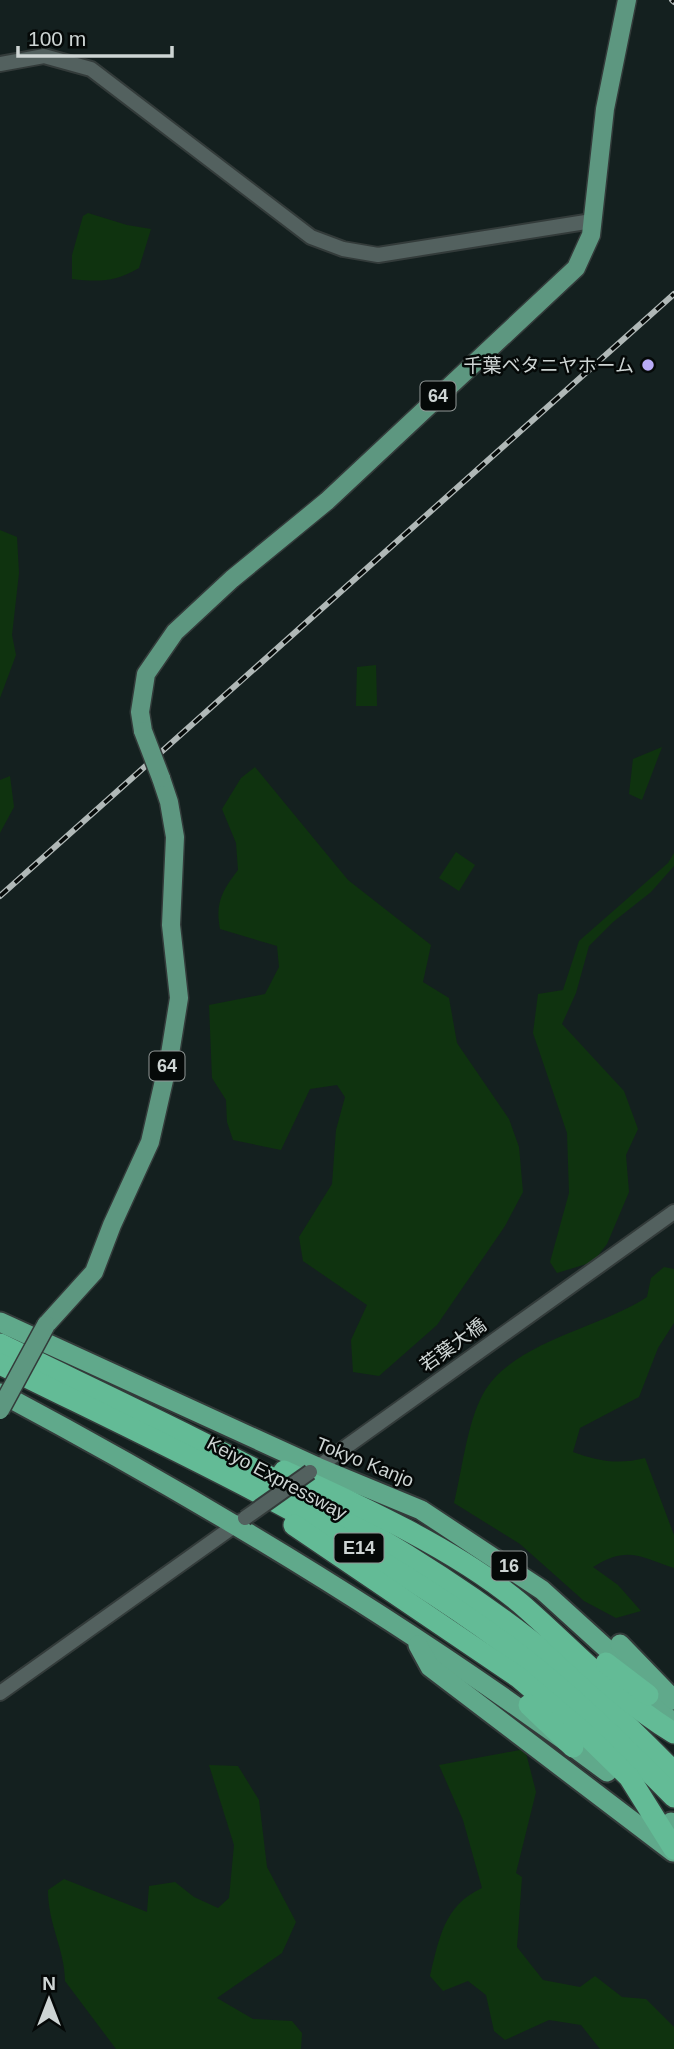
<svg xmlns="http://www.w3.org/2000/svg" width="674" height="2049" viewBox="0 0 674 2049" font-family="Arial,'Noto Sans JP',sans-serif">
<rect width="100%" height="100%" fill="#14201f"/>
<g fill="#0f330f">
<path d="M 88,213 L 127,225 L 151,229 L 139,268 C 115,282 99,282 72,279 L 72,255 L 83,216 Z"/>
<path d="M 0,530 L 17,537 L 19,573 L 12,635 L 16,655 L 0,698 Z"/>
<path d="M 376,665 L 377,706 L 356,706 L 357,667 Z"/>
<path d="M 662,747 L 642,800 L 629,794 L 633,759 Z"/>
<path d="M 255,767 L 348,880 L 431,945 L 423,982 L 449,998 L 457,1043 L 509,1119 L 519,1147 L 523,1192 L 505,1226 L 437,1325 L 379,1376 L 353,1372 L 351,1340 L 367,1305 L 303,1261 L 299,1237 L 332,1184 L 336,1130 L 345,1097 L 337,1085 L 310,1089 L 281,1150 L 233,1140 L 227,1122 L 226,1100 L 212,1078 L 209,1005 L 265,994 L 279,967 L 277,946 L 220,929 C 215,903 222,891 238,870 L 236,843 L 222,809 L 241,778 Z"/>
<path d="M 10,776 L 14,807 L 0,833 L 0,780 Z"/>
<path d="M 456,852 L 475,865 L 459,891 L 439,878 Z"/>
<path d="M 674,853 L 674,866 L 651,892 L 613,922 L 589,946 L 576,993 L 562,1024 L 624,1091 L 638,1129 L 626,1155 L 629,1192 L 607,1244 L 593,1262 L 557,1273 L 550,1262 L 569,1193 L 567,1133 L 533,1033 L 538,994 L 563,990 L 579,941 L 668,863 Z"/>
<path d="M 664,1267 L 674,1269 L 674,1323 L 658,1348 L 639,1397 L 580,1428 L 573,1452 C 597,1461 619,1465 645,1458 L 674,1535 L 674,1568 C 638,1556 627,1546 593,1567 L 618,1585 L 641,1611 L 616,1618 L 584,1601 L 520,1544 L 454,1503 C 462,1471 467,1423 483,1394 C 511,1342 601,1328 647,1297 L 651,1278 Z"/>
<path d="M 525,1749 L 536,1792 L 516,1873 L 522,1877 L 517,1947 L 543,1980 L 580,1987 L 595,1976 L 622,1997 L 646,1999 L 674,2027 L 674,2049 L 600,2049 L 581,2025 L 549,2020 L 505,2040 L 494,2031 L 486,1995 L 468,1981 L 443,1991 L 430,1976 C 439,1939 444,1905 482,1888 L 463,1820 L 439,1765 Z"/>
<path d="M 209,1765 L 238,1766 L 259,1800 L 267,1867 L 296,1922 L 282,1953 L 217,1998 L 253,2019 L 292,2021 L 302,2033 L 301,2049 L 116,2049 L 65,1981 C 65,1950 48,1925 48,1890 L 64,1879 L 147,1912 L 149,1886 L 175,1882 L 194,1897 L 218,1908 L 229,1898 L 234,1845 Z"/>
</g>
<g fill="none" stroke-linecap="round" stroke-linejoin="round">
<defs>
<g id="tertiary">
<path d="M 0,64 L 44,56 L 91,69 L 311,237 L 343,249 L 378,255 L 592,221"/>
<path d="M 311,1472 L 674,1212"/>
<path d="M 0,1693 L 241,1521"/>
</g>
<g id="primary">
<path d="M 143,731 L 140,712 L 146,674 L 175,632 L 232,579 L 327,501 L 576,268 L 591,235 L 605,109 L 627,0"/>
<path d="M 46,1325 L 94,1272 L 112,1225 L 150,1142 L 170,1054 L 179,998 L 171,925 L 175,837 L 169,802 L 161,778"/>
</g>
<g id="trunk">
<path d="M 0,1322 L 317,1467 L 421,1510 L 542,1590 L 619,1660 L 666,1716"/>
<path d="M 0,1393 C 210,1505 416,1629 607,1772"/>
<path d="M 620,1644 L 674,1700"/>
<path d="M 418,1645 L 430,1667 L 673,1852"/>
<path d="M 671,1822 L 674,1825"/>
</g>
<g id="motorway">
<path d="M 0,1344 C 180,1432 370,1516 530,1640 C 581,1680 628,1725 674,1772"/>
<path d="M 0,1364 C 172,1449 350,1529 505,1644 C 566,1689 621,1743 674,1797"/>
<path d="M 284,1471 C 359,1505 457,1550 520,1603 C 571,1647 616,1698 674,1733"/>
<path d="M 294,1525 L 518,1677 L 582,1731 L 629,1777 L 674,1849"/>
<path d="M 606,1663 L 648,1695"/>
<path d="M 529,1705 L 573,1747"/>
</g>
</defs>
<use href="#tertiary" stroke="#333b3a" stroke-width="18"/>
<use href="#primary" stroke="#333b3a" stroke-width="21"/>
<use href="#trunk" stroke="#333b3a" stroke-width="23"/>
<use href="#motorway" stroke="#333b3a" stroke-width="24"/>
<use href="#tertiary" stroke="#53615f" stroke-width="14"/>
<use href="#primary" stroke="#5d9780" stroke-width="18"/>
<use href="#trunk" stroke="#60a98b" stroke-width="19"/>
<use href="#motorway" stroke="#63bb96" stroke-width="21"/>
<defs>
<g id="rail">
<path d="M 672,0 L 674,2"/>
<path d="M 0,896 L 674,294"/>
</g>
</defs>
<use href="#rail" stroke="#b0b8b7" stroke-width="6"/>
<use href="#rail" stroke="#050908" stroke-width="3.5" stroke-dasharray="10" stroke-linecap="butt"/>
<defs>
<path id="tertiary-bridge" d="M 245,1518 L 310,1472"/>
<g id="primary-bridge">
<path d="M 143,731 L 161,778"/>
<path d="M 0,1410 L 46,1325"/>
</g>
</defs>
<use href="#tertiary-bridge" stroke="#333b3a" stroke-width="18" stroke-linecap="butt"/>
<use href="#primary-bridge" stroke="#333b3a" stroke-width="21" stroke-linecap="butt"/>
<use href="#tertiary-bridge" stroke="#53615f" stroke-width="14"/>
<use href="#primary-bridge" stroke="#5d9780" stroke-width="18"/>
</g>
<circle fill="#b9abf7" stroke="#050908" stroke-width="2.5" cx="648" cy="365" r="7"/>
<g text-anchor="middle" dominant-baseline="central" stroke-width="5" stroke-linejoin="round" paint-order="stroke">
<g fill="#050908" stroke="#929897" stroke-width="2">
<rect x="420.5" y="381.5" width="35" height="29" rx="5"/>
<rect x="149.5" y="1051.5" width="35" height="29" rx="5"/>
<rect x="334.5" y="1533.5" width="49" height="29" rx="5"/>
<rect x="491.5" y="1551.5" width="35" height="29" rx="5"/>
</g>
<g font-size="18" font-weight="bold" fill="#ced5d4">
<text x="438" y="396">64</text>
<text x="167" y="1066">64</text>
<text x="359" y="1548">E14</text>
<text x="509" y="1566">16</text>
</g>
<g font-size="19" fill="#ced5d4" stroke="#050908" text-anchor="end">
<text x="634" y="365">千葉ベタニヤホーム</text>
</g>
<g font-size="19" fill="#ced5d4" stroke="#050908">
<text transform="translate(453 1345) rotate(-36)">若葉大橋</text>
<text transform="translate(365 1462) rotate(22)">Tokyo Kanjo</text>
<text transform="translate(277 1478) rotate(28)">Keiyo Expressway</text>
</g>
</g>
<g transform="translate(49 2000)" stroke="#050908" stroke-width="5" paint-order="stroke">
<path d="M0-5L12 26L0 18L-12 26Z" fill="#ced5d4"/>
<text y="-10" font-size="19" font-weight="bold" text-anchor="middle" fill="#ced5d4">N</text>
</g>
<path d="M18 46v10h154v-10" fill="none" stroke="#ced5d4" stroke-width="3.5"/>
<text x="28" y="46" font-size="21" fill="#ced5d4" stroke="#050908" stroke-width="5" paint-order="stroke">100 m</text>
</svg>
